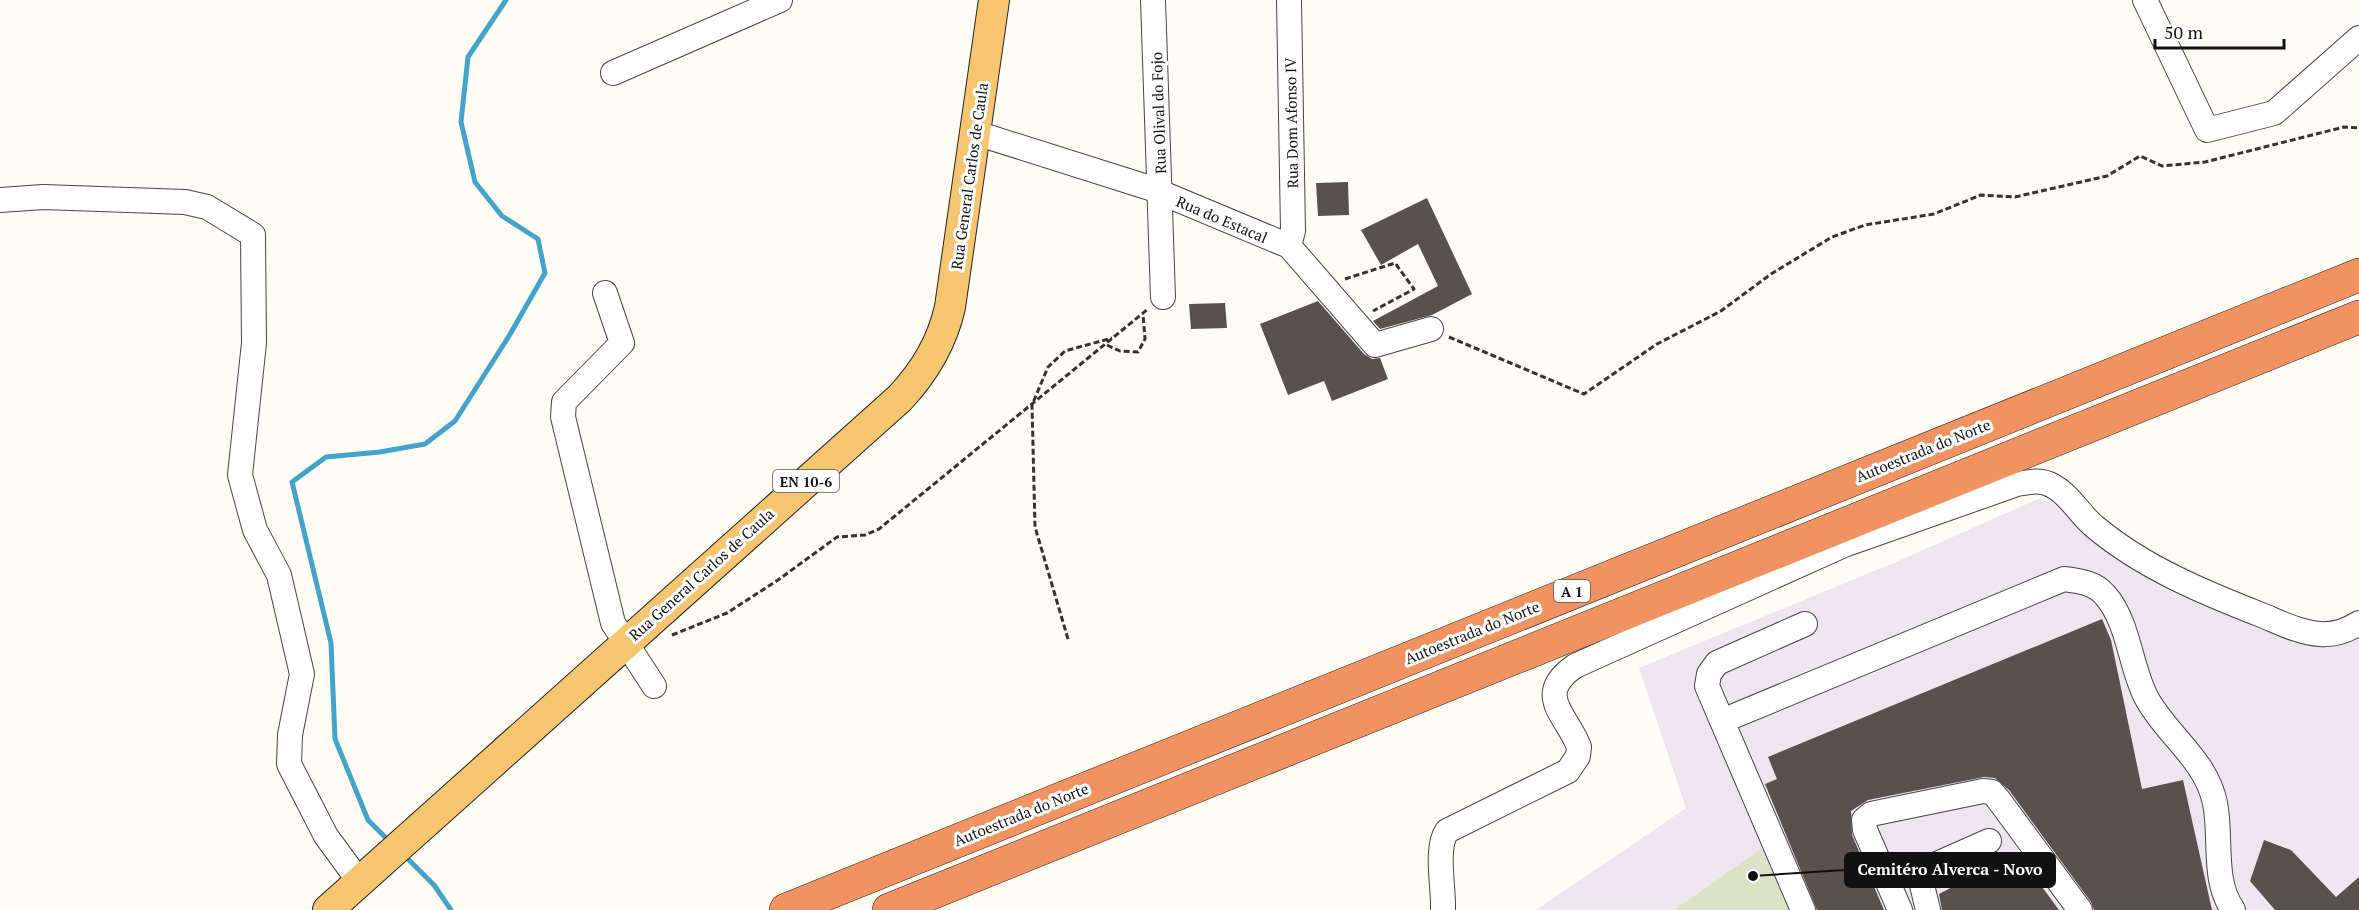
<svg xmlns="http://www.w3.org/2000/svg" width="2359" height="910" viewBox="0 0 2359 910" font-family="'PT Serif',serif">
<rect width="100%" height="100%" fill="#fffcf5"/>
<path fill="#ede6ef" d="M 2040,498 L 2311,627 L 2359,627 L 2359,910 L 1536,910 L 1686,808 L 1639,668 L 1896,562 Z"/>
<path fill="#dce2c5" d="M 1770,843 L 1797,910 L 1674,910 Z"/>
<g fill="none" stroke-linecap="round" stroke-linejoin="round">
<g stroke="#43a3cb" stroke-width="5">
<path d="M 390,842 L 368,820 L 335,739 L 331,643 L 292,482 L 326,457 L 380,452 L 425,444 L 455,421 L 509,336 L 545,273 L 538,239 L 502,216 L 475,182 L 461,122 L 468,57 L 506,0"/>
<path d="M 403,854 L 434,885 L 451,910"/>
</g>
</g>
<g fill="#59514d">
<path d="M 1348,182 L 1349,215 L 1318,216 L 1316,183 Z"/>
<path d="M 1427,198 L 1472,294 L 1432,315 L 1380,329 L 1373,321 L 1438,286 L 1418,244 L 1381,265 L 1361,230 Z"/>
<path d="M 1318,301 L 1364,354 L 1372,359 L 1380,358 L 1388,379 L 1332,401 L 1324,381 L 1288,395 L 1260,324 Z"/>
<path d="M 1225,303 L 1227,328 L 1191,329 L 1189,304 Z"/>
<path d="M 2102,619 L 2111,640 L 2142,789 L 2183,780 L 2212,910 L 2094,910 L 2091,902 L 2009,790 L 1995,778 L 1984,777 L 1868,800 L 1851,811 L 1852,835 L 1884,910 L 1817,910 L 1765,784 L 1777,779 L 1768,757 Z"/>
<path d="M 2264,840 L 2291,850 L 2336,897 L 2359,877 L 2359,910 L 2275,910 L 2250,881 Z"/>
<path d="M 2017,853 L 2059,910 L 1942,910 L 1939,894 Z"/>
</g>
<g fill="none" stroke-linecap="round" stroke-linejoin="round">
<defs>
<g id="minor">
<path d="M 1153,0 L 1163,297"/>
<path d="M 1289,0 L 1293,231 L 1289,246"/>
<path d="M 2145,0 L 2207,130 L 2274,113 L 2359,38"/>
<path d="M 613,73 L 780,0"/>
<path d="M 976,133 L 1150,188 L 1289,246 L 1375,345 L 1431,329"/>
<path d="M 0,200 L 43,197 L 185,202 L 207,207 L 253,235 L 254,343 L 240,475 L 255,530 L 279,575 L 302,674 L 290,735 L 289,764 L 326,836 L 359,881"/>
<path d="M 605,293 L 622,343 L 564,402 L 563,417 L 613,623 L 654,686"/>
<path d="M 1722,721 L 2064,579 C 2080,581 2095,583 2105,595 C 2129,622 2130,666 2146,697 C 2166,735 2206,759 2215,803 C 2222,838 2212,880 2233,910"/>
<path d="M 1443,910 C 1444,888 1435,848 1447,831 L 1568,771 L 1578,756 L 1579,747 C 1567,715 1533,695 1575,666 L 1844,545 L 2017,484 C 2029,482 2041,479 2053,486 C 2070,495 2080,515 2095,527 C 2144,568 2205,593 2264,616 C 2281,623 2301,633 2320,634 C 2334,635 2348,630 2359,623"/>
<path d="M 1803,910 L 1707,686 L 1709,674 L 1717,663 L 1805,624"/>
<path d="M 1900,910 L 1865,830 L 1864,820 L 1871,814 L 1983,791 L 1992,792 L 1998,799 L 2080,910"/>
<path d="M 1928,910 L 1922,885 L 1928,868 L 1989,841"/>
</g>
<path id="major" d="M 328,910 L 900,398 C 925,371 942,343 950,307 L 994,0"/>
<g id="highway">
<path d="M 786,910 L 2359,275"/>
<path d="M 889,910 L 2359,317"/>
</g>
</defs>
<use href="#minor" stroke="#444" stroke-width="26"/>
<use href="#major" stroke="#222" stroke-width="32"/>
<use href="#highway" stroke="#222" stroke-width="34"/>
<g stroke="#333" stroke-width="3" stroke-dasharray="6 3" stroke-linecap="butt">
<path d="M 1345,279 L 1395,263 L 1414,289 L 1373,311"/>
<path d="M 1449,337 L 1584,394 L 1657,344 L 1721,311 L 1771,274 L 1832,237 L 1865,225 L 1934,214 L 1981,195 L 2015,197 L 2107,176 L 2140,156 L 2162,166 L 2205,162 L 2344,127 L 2359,128"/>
<path d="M 1107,345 L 1120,351 L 1138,352 L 1145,339 L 1143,314"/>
<path d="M 672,635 L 727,613 L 778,580 L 837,537 L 865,535 L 879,529 L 1148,309"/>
<path d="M 1068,639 L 1035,527 L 1032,405 L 1048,367 L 1065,351 L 1112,338"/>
</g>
<use href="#minor" stroke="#fff" stroke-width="24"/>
<use href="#major" stroke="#f5c66f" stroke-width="30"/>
<use href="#highway" stroke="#f09361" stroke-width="33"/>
</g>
<g text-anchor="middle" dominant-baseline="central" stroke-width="6" stroke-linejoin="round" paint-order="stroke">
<g fill="#fff" stroke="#585858" stroke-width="1.5">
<rect x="773" y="470" width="66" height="22" rx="4.5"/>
<rect x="1554" y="580" width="36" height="22" rx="4.5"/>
</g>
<g font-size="14" font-weight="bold" fill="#111">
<text x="806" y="481">EN 10-6</text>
<text x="1572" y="591">A 1</text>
</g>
<g font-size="15" fill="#111" stroke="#fff">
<text transform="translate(1158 113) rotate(-92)">Rua Olival do Fojo</text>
<text transform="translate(1291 123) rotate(-91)">Rua Dom Afonso IV</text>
<text transform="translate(969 176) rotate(-82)">Rua General Carlos de Caula</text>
<text transform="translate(1222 219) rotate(23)">Rua do Estacal</text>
<text transform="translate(1923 450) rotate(-22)">Autoestrada do Norte</text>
<text transform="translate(701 574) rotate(-42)">Rua General Carlos de Caula</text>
<text transform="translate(1472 632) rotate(-22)">Autoestrada do Norte</text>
<text transform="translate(1021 814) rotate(-22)">Autoestrada do Norte</text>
</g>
</g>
<path fill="none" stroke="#111" stroke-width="2" d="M1753 876L1845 870"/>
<circle fill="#111" stroke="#fff" stroke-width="2" cx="1753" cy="876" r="6"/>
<rect fill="#111" stroke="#111" stroke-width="2" x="1845" y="853" width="210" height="34" rx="6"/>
<g font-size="16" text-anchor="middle" font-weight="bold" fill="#fff">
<text x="1950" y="875">Cemitéro Alverca - Novo</text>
</g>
<path d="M2155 39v9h129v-9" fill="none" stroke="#111111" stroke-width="3"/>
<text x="2164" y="39" font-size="18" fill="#111111" stroke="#ffffff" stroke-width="4.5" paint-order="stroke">50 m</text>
</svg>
